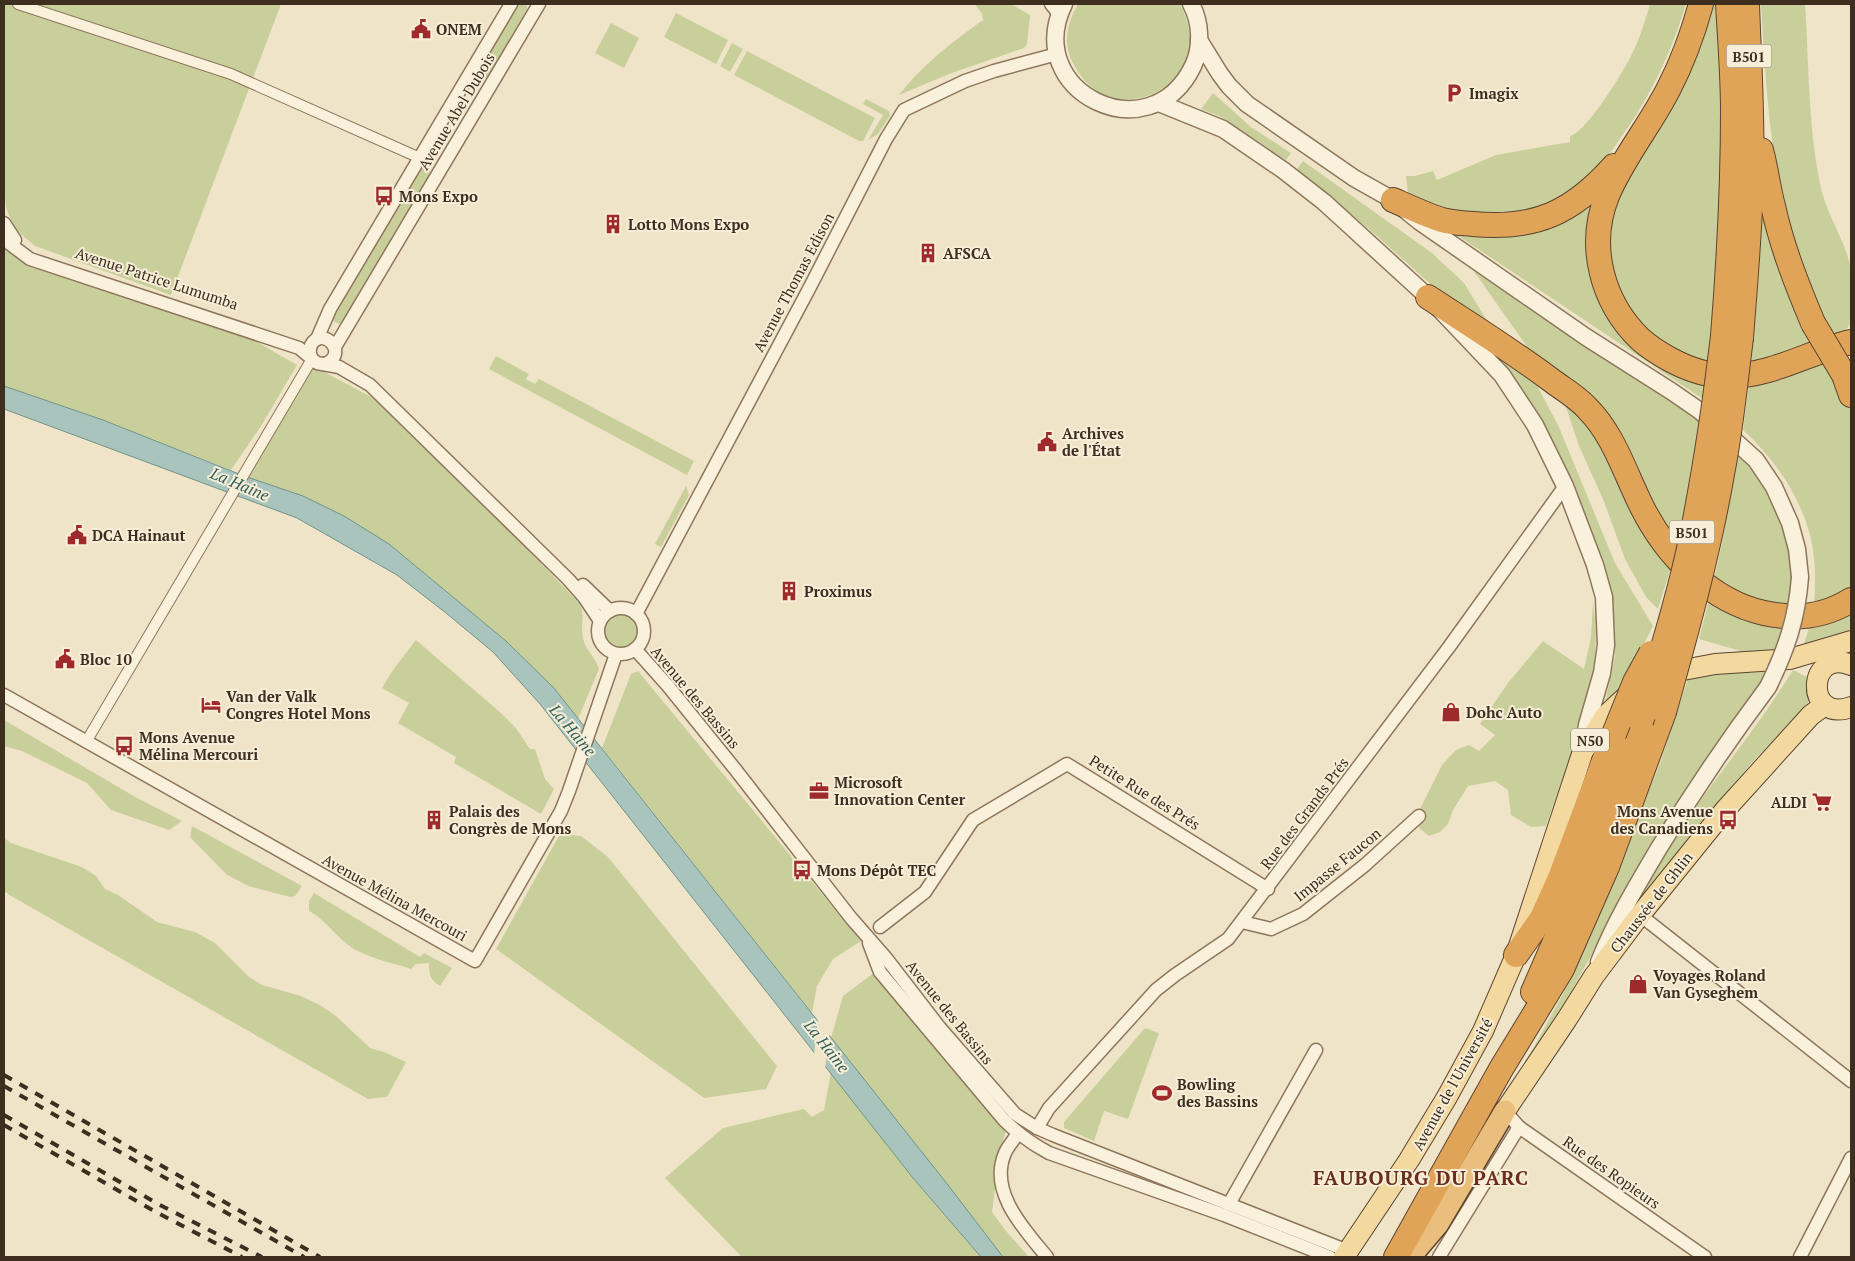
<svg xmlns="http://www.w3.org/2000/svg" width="1855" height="1261" viewBox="0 0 1855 1261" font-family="'PT Serif',serif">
<rect width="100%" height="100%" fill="#f0e4c8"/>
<g fill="#c9cf9b">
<path d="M 4,4 L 281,4 L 171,295 L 35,246 L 15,229 L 6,208 L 4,185 Z"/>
<path d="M 516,4 L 523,4 L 527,6 L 527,9 L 488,77 L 484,78 L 476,74 Z"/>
<path d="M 975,4 L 1011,4 L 1030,15 L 1027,44 L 1024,48 L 949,74 L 899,95 C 923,64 952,42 983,20 L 982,14 Z"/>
<path d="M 1078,4 L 1180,4 C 1186,16 1191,29 1190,44 C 1187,88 1132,114 1096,91 C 1086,84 1079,74 1074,65 C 1062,44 1067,23 1078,4 Z"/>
<path d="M 1650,4 L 1686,4 C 1672,50 1652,94 1624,133 C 1610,153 1596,177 1575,190 C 1521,225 1463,219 1408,193 L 1406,176 L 1415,176 L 1433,171 L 1437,180 L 1496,155 L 1570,142 L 1570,136 C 1586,133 1624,71 1632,54 C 1640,38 1645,21 1650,4 Z"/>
<path d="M 1711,4 L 1719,4 L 1724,84 L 1715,302 L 1707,366 L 1643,331 L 1617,288 L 1608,254 L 1609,227 L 1619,195 Z"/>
<path d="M 1761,4 L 1805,4 C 1809,63 1808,125 1820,183 C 1825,213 1846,240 1851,270 C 1854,285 1851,307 1851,323 L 1845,331 L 1834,335 C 1773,229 1768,122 1761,4 Z"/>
<path d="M 676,13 L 728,40 L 716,64 L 664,37 Z"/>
<path d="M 611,23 L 639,38 L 624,68 L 595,53 Z"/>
<path d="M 732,43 L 743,49 L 730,72 L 720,66 Z"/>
<path d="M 747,51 L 875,118 L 863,141 L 859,141 L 734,75 Z"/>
<path d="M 1213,93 L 1251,127 L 1291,153 L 1286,160 L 1219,116 L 1201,109 Z"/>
<path d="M 866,99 L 889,111 L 890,116 L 878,134 L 868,140 L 883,115 L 863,104 Z"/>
<path d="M 1303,161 L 1432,253 L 1464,283 L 1494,332 L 1459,310 L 1376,235 L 1297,169 Z"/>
<path d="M 420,166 L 429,170 L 430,175 L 342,323 L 339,324 L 330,319 Z"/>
<path d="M 1590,198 L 1597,202 L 1608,310 L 1705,379 L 1703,399 L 1454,233 Z"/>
<path d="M 1763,200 L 1814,345 L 1751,365 L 1759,275 Z"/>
<path d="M 4,244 L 176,313 L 252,339 L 297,365 L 261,426 L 231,470 L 103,420 L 4,386 Z"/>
<path d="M 1468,263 L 1701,420 L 1693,466 L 1676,550 L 1642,493 L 1535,358 Z"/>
<path d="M 496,356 L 529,374 L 526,379 L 535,384 L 539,379 L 694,461 L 687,475 L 489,369 Z"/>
<path d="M 1822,359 L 1851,403 L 1851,593 L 1814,608 C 1815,589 1816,569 1813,550 C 1806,504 1777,461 1743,430 L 1749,383 Z"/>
<path d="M 1504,360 L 1533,378 L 1558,425 L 1615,563 L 1653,626 L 1621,690 L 1605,703 L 1615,656 L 1615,631 L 1610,593 L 1501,364 Z"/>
<path d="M 309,364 L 379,401 L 472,492 L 579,603 C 586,614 580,625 583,638 C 585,650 596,657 599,669 L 578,719 L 553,687 L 506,641 L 389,544 L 344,516 L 303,496 L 244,476 Z"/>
<path d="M 1565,404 L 1586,424 L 1607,457 L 1637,523 L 1652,547 L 1670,570 L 1658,609 L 1646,597 L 1625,559 L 1603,499 L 1579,446 Z"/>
<path d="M 1738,456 L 1759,474 L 1774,500 L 1793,555 L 1790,611 L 1713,583 L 1721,548 Z"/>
<path d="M 686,486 L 689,495 L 661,547 L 655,544 Z"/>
<path d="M 1709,600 L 1786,628 L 1777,652 L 1751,654 L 1699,639 Z"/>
<path d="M 1593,602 C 1606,679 1570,754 1546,826 L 1531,827 L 1511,815 L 1508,790 L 1495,781 L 1468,786 L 1453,810 L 1448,824 L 1440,832 L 1429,836 L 1419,828 L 1417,815 L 1442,765 L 1456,750 L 1469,745 L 1479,751 L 1495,735 L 1480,724 L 1508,683 L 1543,641 L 1584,669 L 1591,637 Z"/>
<circle cx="622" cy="630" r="19"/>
<path d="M 1851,612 L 1851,636 L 1802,650 L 1809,628 Z"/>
<path d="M 416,640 L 501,713 L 515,727 L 530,749 L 535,749 L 545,779 L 554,789 L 541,814 L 454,763 L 456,757 L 398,723 L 409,703 L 382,688 L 393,670 Z"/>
<path d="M 1793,670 L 1809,678 L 1808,707 L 1756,758 L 1695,829 L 1635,909 L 1631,907 C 1653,871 1675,835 1700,801 C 1732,757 1765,716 1793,670 Z"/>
<path d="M 638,671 L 861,941 L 833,959 L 817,986 L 812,1013 L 602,748 L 631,674 Z"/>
<path d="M 1768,671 L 1643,860 L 1545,1040 L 1511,1089 L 1564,992 L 1609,890 L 1660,763 L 1688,679 L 1731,673 Z"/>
<path d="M 4,720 L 137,798 L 182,821 L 169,830 L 111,810 L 87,783 L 22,751 L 4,746 Z"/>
<path d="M 192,826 L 302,886 L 295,896 L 290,897 L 248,886 L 226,874 L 190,837 Z"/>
<path d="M 560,834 L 581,836 L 608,857 L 777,1066 L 766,1089 L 704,1098 L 496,949 Z"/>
<path d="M 4,838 L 11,843 L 82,867 L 96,876 L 105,889 L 118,895 L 157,922 L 195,932 L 215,943 L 249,977 L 262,985 L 301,996 L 320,1005 L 336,1016 L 370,1048 L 384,1052 L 406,1062 L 387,1097 L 368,1099 L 11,896 L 4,891 Z"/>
<path d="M 314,893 L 420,957 L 424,953 L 452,968 L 440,986 C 430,979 429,976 429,963 L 416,964 L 411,969 C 394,963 375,960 358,951 C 339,942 328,921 309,911 L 309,901 Z"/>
<path d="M 875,972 L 963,1082 L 1006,1131 L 1001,1146 L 992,1212 L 1006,1231 L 1029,1257 L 1002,1257 L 831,1038 L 843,996 Z"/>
<path d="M 1145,1028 L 1159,1033 L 1128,1119 L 1104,1111 L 1094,1141 L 1064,1128 L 1064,1122 Z"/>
<path d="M 831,1072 L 913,1178 L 981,1257 L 742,1257 L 665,1178 L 723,1128 L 804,1109 L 812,1117 L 824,1110 Z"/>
</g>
<path fill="#a9c4bc" stroke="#6f938a" d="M 4,386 L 103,420 L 244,476 L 303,496 L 344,516 L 389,544 L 506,641 L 553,687 L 948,1185 L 1003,1257 L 981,1257 L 913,1178 L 540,704 L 493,652 L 446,613 L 397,575 L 297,518 L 4,409 Z"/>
<path fill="#f0e4c8" d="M 818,1017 L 830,1032 L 825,1069 L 814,1055 Z"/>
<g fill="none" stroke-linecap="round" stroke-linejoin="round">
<defs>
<g id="pedestrian">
<path d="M 18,4 L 231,74 L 420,158"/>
<path d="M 86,742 L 309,364"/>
</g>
<g id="minor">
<path d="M 1051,4 L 1059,14"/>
<path d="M 4,223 L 15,240"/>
<path d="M 4,236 L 10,244 L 30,259 L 299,348 L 317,363 L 339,367 L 370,385 L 568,579 L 584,597 L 600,621"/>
<path d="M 317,339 L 330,309 L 511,4"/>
<path d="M 335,347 L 539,4"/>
<path d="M 311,357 C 309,352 309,347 313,342 C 327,328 348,355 325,364"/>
<path d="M 583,585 L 610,611"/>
<circle cx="621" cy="631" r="23"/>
<path d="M 636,614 L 810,287 L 886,139 L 904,110 L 965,81 L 994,71 L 1057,54"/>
<path d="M 635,649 L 668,686 L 735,769 L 851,918 L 886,958 L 940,1028 L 1015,1114 L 1037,1128 L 1053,1135 L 1348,1251"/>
<path d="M 4,695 L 475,961 L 561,811 L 569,791 L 616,654"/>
<path d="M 1640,915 L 1851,1081"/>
<path d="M 1242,922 L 1271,929 L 1303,914 L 1365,865 L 1419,816"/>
<path d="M 880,927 L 925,892 L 973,820 L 1067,764 L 1268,889"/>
<path d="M 869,943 L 880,972 L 1004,1120 C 1018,1134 1032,1144 1049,1153 L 1224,1215 L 1330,1257"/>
<path d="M 1505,1111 L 1519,1127 L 1705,1257"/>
<path d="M 1037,1128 L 1049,1108 L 1156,990 L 1175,975 L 1228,939 L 1449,647 L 1565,486"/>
<path d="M 1018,1133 C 1014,1140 1008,1146 1005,1153 C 988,1192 1025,1230 1047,1257"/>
<path d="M 1229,1204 L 1316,1050"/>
<path d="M 1439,1257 L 1519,1127"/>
<path d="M 1800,1257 L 1851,1158"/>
</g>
<g id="tertiary">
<path d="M 1064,4 C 1021,92 1150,155 1193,66 C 1202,47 1201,22 1191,4"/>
<path d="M 1199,40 L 1220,74 L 1229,86 L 1247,104 L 1354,178 L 1393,200 L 1420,222 L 1586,337 L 1671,391 L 1700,411 L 1735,441 L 1756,460 L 1774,487 L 1790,523 L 1797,549 L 1800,577"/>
<path d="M 1159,103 L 1223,129 L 1283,170 L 1324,202 L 1428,297 L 1502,375 L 1535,425 L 1565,486 L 1595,565 L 1604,597 L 1606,645 L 1602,673 L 1587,725 L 1583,749"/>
<path d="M 1599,962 C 1615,922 1637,885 1659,848 C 1693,792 1729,739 1768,687"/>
</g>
<g id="primary">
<path d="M 1851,665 C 1807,647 1804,724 1851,707"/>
<path d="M 1662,674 L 1715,664 L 1790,659 L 1851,641"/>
<path d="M 1505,1111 L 1567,1019 L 1594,976 L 1640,915 L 1725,810 L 1811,715 L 1825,705"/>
<path d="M 1344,1257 L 1409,1160 L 1447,1097 L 1483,1031 L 1516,955 L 1583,751 L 1606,715 L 1631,692"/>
</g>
<path id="trunk" d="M 1410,1257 L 1438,1224 L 1505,1111"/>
<g id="motorway">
<path d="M 1701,4 C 1693,33 1683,61 1669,88 C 1651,124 1622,159 1607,196 C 1587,246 1602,302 1640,339 C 1649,347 1660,354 1671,360 C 1688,369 1709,376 1728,376 C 1772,376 1809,352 1851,342"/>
<path d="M 1761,150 C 1766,168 1768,188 1773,206 C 1782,247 1797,285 1813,323"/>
<path d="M 1393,200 C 1409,207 1426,215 1442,220 C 1452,223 1463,223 1473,224 C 1536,230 1573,212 1614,166"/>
<path d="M 1428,297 C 1469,324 1511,350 1551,380 C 1563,389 1577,397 1587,408 C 1614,435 1625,473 1642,507 C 1666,555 1710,601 1764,613 C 1795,620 1824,617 1851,600"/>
<path d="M 1723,336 C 1729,261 1733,186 1733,111 C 1733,75 1730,39 1728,4"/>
<path d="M 1741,338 C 1745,285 1750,232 1751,179 C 1753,120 1749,62 1747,4"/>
<path d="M 1844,375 L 1851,395"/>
<path d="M 1516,955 L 1542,918 L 1560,878 L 1614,734"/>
<path d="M 1533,992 L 1590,861 L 1641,722"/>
<path d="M 1396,1257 L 1501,1069 L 1562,969 L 1607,867 L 1664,712"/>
</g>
</defs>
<use href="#pedestrian" stroke="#8d765c" stroke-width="12"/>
<use href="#minor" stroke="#8d765c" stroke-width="15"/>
<use href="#tertiary" stroke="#8d765c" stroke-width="19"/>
<use href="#primary" stroke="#5b4430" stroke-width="22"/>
<use href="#trunk" stroke="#5b4430" stroke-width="24"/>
<use href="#motorway" stroke="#5b4430" stroke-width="26"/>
<use href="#pedestrian" stroke="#faf1dc" stroke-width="10"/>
<use href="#minor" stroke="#faf1dc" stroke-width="12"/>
<use href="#tertiary" stroke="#faf1dc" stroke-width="16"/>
<use href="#primary" stroke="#f3d9a0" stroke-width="20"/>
<use href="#trunk" stroke="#eabe7c" stroke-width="21"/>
<use href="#motorway" stroke="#e0a458" stroke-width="24"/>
<g stroke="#3d2e20" stroke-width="4" stroke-dasharray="9 9" stroke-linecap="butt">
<path d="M 4,1075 L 320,1257"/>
<path d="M 4,1086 L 304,1257"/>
<path d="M 4,1115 L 158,1204 L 262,1257"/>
<path d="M 4,1125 L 154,1211 L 242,1257"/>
</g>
<defs>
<path id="tertiary-bridge" d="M 1768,687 C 1786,650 1797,619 1800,577"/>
<g id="motorway-bridge">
<path d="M 1813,323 L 1844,375"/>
<path d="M 1664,712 C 1686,633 1708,555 1722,474 C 1731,429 1735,384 1741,338"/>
<path d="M 1641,722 C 1659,660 1679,598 1692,535 C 1705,470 1715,403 1723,336"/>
<path d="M 1614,734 L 1635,682 L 1651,653"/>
</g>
</defs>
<use href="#tertiary-bridge" stroke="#8d765c" stroke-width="19" stroke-linecap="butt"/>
<use href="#motorway-bridge" stroke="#5b4430" stroke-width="26" stroke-linecap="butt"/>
<use href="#tertiary-bridge" stroke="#faf1dc" stroke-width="16"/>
<use href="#motorway-bridge" stroke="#e0a458" stroke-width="24"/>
</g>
<defs>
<symbol id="civic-bare" viewBox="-9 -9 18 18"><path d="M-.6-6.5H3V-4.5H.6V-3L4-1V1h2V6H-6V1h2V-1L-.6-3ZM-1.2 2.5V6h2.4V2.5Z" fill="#9e2a2b" stroke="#f7eed8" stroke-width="2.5" paint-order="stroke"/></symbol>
<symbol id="parking-bare" viewBox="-9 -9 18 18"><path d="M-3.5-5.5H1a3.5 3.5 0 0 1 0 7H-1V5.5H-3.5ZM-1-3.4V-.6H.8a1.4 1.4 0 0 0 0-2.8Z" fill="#9e2a2b" stroke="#f7eed8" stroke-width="2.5" paint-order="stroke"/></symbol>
<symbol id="bus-bare" viewBox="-9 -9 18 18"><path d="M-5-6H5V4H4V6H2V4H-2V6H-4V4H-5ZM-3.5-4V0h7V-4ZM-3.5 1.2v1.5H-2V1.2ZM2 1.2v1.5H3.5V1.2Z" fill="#9e2a2b" stroke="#f7eed8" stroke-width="2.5" paint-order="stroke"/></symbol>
<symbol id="building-bare" viewBox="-9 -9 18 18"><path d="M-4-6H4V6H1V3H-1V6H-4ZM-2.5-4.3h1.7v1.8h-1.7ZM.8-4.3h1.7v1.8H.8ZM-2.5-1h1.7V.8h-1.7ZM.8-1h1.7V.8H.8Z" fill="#9e2a2b" stroke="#f7eed8" stroke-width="2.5" paint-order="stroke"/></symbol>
<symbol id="hotel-bare" viewBox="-9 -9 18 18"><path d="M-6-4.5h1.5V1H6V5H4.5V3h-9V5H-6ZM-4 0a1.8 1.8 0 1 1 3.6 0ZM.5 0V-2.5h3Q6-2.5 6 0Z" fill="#9e2a2b" stroke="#f7eed8" stroke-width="2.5" paint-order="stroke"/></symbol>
<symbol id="shop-bare" viewBox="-9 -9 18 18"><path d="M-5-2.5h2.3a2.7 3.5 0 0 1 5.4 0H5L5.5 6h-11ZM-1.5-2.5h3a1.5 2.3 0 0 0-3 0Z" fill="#9e2a2b" stroke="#f7eed8" stroke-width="2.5" paint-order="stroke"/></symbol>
<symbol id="office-bare" viewBox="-9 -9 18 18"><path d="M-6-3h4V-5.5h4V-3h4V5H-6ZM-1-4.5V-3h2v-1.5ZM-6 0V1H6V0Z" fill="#9e2a2b" stroke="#f7eed8" stroke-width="2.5" paint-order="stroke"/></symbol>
<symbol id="supermarket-bare" viewBox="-9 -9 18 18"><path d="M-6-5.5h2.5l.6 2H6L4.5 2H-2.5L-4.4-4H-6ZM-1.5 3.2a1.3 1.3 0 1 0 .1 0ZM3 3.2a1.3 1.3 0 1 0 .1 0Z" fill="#9e2a2b" stroke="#f7eed8" stroke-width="2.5" paint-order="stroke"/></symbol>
<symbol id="stadium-bare" viewBox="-9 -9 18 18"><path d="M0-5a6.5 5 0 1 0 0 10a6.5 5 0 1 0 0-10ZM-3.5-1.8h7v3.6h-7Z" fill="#9e2a2b" stroke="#f7eed8" stroke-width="2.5" paint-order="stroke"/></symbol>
</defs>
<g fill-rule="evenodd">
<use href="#civic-bare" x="407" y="15" width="28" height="28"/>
<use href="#parking-bare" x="1440" y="79" width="28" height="28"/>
<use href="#bus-bare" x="370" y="182" width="28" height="28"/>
<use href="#building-bare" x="599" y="210" width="28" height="28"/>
<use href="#building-bare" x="914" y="239" width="28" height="28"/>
<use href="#civic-bare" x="1033" y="428" width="28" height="28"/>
<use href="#civic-bare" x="63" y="521" width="28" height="28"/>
<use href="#building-bare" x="775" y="577" width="28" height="28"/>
<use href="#civic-bare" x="51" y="645" width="28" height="28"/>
<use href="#hotel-bare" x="197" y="691" width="28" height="28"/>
<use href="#shop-bare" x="1437" y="698" width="28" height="28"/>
<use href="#bus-bare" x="110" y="732" width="28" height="28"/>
<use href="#office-bare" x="805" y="777" width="28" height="28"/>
<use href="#supermarket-bare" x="1808" y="788" width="28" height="28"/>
<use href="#building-bare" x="420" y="806" width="28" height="28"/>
<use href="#bus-bare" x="1714" y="806" width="28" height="28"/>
<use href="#bus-bare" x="788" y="856" width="28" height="28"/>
<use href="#shop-bare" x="1624" y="970" width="28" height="28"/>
<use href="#stadium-bare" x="1148" y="1079" width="28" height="28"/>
</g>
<g text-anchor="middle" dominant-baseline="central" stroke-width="4" stroke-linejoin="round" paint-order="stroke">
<g fill="#f7eed8" stroke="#756857" stroke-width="1">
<rect x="1726.5" y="44.5" width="45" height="23" rx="4"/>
<rect x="1669.5" y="520.5" width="45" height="23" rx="4"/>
<rect x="1571" y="728.5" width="38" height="23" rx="4"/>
</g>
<g font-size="14" font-weight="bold" fill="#3d2e20">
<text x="1749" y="56">B501</text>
<text x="1692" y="532">B501</text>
<text x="1590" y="740">N50</text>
</g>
<g font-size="15" font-weight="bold" fill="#3d2e20" stroke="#f7eed8" text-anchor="start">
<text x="436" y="29">ONEM</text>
<text x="1469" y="93">Imagix</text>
<text x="399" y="196">Mons Expo</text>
<text x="628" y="224">Lotto Mons Expo</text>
<text x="943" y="253">AFSCA</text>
<text x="1062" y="433">Archives<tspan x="1062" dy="17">de l'État</tspan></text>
<text x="92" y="535">DCA Hainaut</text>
<text x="804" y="591">Proximus</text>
<text x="80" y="659">Bloc 10</text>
<text x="226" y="696">Van der Valk<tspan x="226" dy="17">Congres Hotel Mons</tspan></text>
<text x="1466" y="712">Dohc Auto</text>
<text x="139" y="737">Mons Avenue<tspan x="139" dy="17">Mélina Mercouri</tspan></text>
<text x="834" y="782">Microsoft<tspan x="834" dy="17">Innovation Center</tspan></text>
<text x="1807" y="802" text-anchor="end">ALDI</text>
<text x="449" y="811">Palais des<tspan x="449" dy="17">Congrès de Mons</tspan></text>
<text x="1713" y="811" text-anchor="end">Mons Avenue<tspan x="1713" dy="17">des Canadiens</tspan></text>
<text x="817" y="870">Mons Dépôt TEC</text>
<text x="1653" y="975">Voyages Roland<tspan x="1653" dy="17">Van Gyseghem</tspan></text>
<text x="1177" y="1084">Bowling<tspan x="1177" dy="17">des Bassins</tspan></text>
</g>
<g font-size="15" fill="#3d2e20" stroke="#f7eed8">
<text transform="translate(456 111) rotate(-59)">Avenue Abel Dubois</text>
<text transform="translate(157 278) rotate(18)">Avenue Patrice Lumumba</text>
<text transform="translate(793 282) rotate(-62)">Avenue Thomas Edison</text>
<text transform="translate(696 697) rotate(50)">Avenue des Bassins</text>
<text transform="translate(1145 792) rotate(32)">Petite Rue des Prés</text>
<text transform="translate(1304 813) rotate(-53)">Rue des Grands Prés</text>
<text transform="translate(1337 864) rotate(-39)">Impasse Faucon</text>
<text transform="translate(395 897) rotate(29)">Avenue Mélina Mercouri</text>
<text transform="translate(1651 902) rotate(-52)">Chaussée de Ghlin</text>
<text transform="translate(950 1012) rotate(51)">Avenue des Bassins</text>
<text transform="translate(1452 1084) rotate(-61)">Avenue de l'Université</text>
<text transform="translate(1612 1172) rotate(35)">Rue des Ropieurs</text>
</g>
<g font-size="16" font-style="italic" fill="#2f5d5a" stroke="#f7eed8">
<text transform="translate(240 484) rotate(23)">La Haine</text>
<text transform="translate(573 730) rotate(50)">La Haine</text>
<text transform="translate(827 1046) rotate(52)">La Haine</text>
</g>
<g font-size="20" font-weight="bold" letter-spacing="1" fill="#6b2e1e" stroke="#f7eed8">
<text x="1421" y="1177">FAUBOURG DU PARC</text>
</g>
</g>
<rect width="1855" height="1261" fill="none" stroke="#3d2e20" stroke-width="10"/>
</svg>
